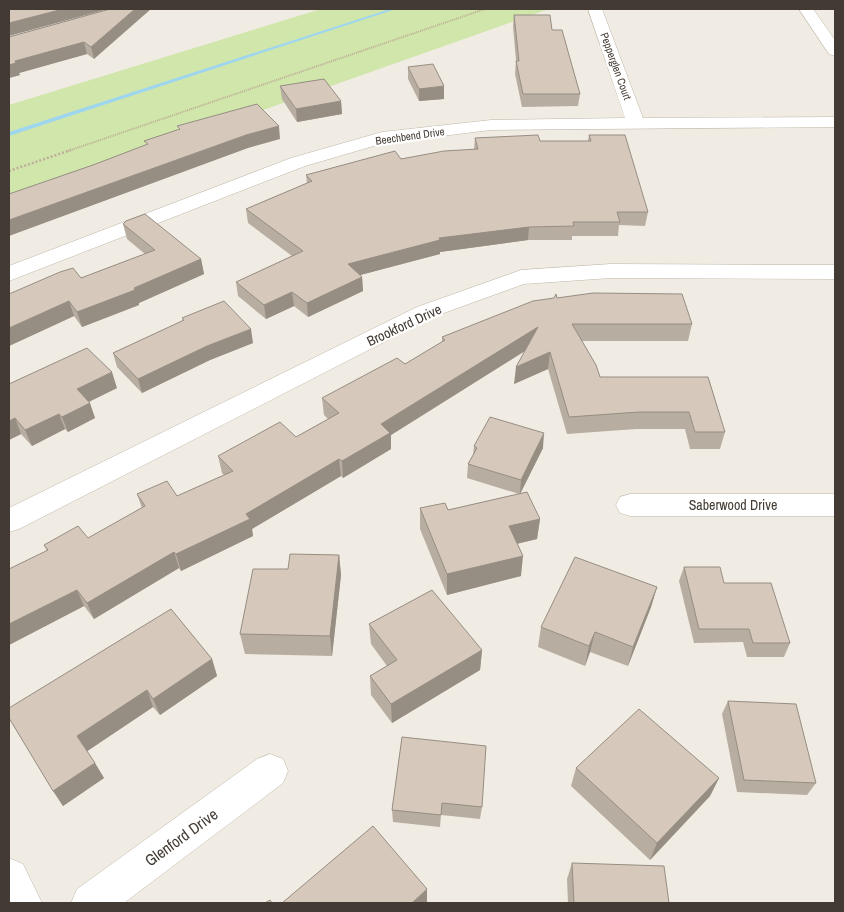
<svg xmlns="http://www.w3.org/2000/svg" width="844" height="912" viewBox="0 0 844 912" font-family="'Archivo Narrow',sans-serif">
<rect width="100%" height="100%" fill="#f1ece3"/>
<path fill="#d0e6ab" d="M 321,9 L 549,9 L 9,200 L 9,105 Z"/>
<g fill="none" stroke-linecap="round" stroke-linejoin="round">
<path fill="#9ed5ef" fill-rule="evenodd" d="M 390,9 L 396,9 L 9,136 L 9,132 Z"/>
<defs>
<g id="street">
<path d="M 588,9 L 602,9 L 643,118 L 835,117 L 835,127 L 491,130 L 384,143 L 305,166 L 9,281 L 9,266 L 291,158 L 382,132 L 491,120 L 625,118 Z"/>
<path d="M 799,9 L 813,9 L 835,40 L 835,56 L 829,54 Z"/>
<path d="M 611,264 L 835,265 L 835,279 L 611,278 L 524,284 L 433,317 L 19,529 L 9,532 L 9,508 L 417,307 L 521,270 Z"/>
<path d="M 630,494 L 835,494 L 835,516 L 630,516 L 620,513 L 616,505 L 620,497 Z"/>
<path d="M 270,754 L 283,759 L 288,771 L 283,783 L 124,903 L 71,903 L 77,889 L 257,759 Z"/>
<path d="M 9,858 L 23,864 L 42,903 L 9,903 Z"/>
</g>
</defs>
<use href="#street" stroke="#bfb6a9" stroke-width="1"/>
<path stroke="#bead97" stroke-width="2" stroke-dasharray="1 1" stroke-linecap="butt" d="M 68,151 L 485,9"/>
<path stroke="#bead97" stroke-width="2.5" stroke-dasharray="2 2" stroke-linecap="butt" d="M 9,171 L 71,150"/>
<use href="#street" fill="#fff" fill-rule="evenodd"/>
</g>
<g fill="#b8ada1">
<path d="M 110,9 L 94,59 L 87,54 L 19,73 L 20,75 L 9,78 L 9,37 Z"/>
<path d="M 514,15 L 552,30 L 580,94 L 578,106 L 522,107 L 515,74 L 516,61 L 513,26 Z"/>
<path d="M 408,67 L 444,99 L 419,101 L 408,79 Z"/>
<path d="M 280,86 L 341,101 L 342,114 L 297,122 L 282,99 Z"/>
<path d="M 589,135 L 648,212 L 645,226 L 619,225 L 618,236 L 572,236 L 572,240 L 528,240 L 440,252 L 440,254 L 360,275 L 362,277 L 363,291 L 308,317 L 294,306 L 266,319 L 238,296 L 236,282 L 292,256 L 248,223 L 246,209 L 307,183 L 306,175 L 401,159 L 474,149 L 475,138 L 540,141 L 588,141 Z"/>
<path d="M 123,224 L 201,259 L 204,274 L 139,303 L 139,305 L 82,327 L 74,316 L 9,346 L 81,278 L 145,254 L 127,239 Z"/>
<path d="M 557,298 L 692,324 L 688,341 L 582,341 L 600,377 L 708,377 L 725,432 L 720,449 L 690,449 L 685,429 L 636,429 L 567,434 L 548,369 L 514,384 L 525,351 L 391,435 L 391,449 L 343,478 L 341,476 L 252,529 L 253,536 L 181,571 L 179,568 L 94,619 L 84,606 L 9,645 L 9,569 L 47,551 L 44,545 L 88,538 L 142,508 L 137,494 L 177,496 L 224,475 L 222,473 L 218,456 L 296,437 L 328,419 L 324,415 L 322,398 L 405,364 L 442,342 L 442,337 Z"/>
<path d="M 182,318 L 253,343 L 210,360 L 142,393 L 117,367 L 113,353 L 183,321 Z"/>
<path d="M 9,384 L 117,388 L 89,402 L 95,418 L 68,432 L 65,429 L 32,446 L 21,434 L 9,440 Z"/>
<path d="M 474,446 L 543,448 L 520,494 L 540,519 L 537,539 L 517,544 L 521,576 L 447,595 L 420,529 L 420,508 L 448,510 L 519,494 L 467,478 L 468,464 L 473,455 Z"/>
<path d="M 339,555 L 341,575 L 332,656 L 245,654 L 240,634 L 288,569 Z"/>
<path d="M 684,567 L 724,583 L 790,643 L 784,657 L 747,657 L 743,642 L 694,643 L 679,581 Z"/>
<path d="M 657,587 L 651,607 L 628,666 L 590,652 L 585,666 L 538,647 L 541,627 Z"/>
<path d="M 369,624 L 482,650 L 480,670 L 392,723 L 371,695 L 370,676 L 387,666 L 371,644 Z"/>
<path d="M 212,659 L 217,676 L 160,715 L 153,707 L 87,751 L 104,778 L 63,806 L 9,718 Z"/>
<path d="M 728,701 L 816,783 L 807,795 L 737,792 L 722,714 Z"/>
<path d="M 402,737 L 482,807 L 480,819 L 441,815 L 440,827 L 393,822 L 392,810 Z"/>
<path d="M 576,768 L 719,778 L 710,796 L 650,860 L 571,786 Z"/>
<path d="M 572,863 L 669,903 L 568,903 L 567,879 Z"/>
</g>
<g fill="#968d83">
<path d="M 63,9 L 108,9 L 9,36 L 9,23 Z"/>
<path d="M 135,9 L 151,9 L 94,59 L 91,47 Z"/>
<path d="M 84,42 L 87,54 L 19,73 L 20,75 L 9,78 L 9,65 L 15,61 Z"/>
<path d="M 444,86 L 444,99 L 419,101 L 419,89 Z"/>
<path d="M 341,101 L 342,114 L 297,122 L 296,109 Z"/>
<path d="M 279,126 L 280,139 L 248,148 L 9,236 L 9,220 L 246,135 Z"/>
<path d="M 529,227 L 528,240 L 440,252 L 440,254 L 349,278 L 348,264 L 439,238 Z"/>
<path d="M 201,259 L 204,274 L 139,303 L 139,305 L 82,327 L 77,312 L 134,288 Z"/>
<path d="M 362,277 L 363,291 L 308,317 L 307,303 Z"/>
<path d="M 292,292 L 294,306 L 266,319 L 264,305 Z"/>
<path d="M 69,301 L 74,316 L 9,346 L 9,328 Z"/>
<path d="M 538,327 L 536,344 L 391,435 L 391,449 L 343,478 L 342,461 L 381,424 Z"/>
<path d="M 251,329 L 253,343 L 210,360 L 142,393 L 138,379 L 207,346 Z"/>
<path d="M 550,352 L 548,369 L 514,384 L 516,367 Z"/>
<path d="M 112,372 L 117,388 L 82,405 L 77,389 Z"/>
<path d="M 90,403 L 95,418 L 68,432 L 62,417 Z"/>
<path d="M 59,414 L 65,429 L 32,446 L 25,430 Z"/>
<path d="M 15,418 L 21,434 L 9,440 L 9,421 Z"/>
<path d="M 544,433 L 543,448 L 520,494 L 521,480 Z"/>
<path d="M 339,459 L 341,476 L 252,529 L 253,536 L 181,571 L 176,554 Z"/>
<path d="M 540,519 L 537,539 L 507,546 L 509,526 Z"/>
<path d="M 174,552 L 179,568 L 94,619 L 87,603 Z"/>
<path d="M 339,555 L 341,575 L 332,656 L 330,636 Z"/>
<path d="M 523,556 L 521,576 L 447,595 L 447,574 Z"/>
<path d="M 657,587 L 651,607 L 628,666 L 633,647 Z"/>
<path d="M 77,590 L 84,606 L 9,645 L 9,624 Z"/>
<path d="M 595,632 L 590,652 L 585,666 L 589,646 Z"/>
<path d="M 482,650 L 480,670 L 392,723 L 391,704 Z"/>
<path d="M 212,659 L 217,676 L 160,715 L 153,699 Z"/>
<path d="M 147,690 L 153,707 L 86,752 L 77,736 Z"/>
<path d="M 95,763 L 104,778 L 63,806 L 53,791 Z"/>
<path d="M 719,778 L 710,796 L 650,860 L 657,843 Z"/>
<path d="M 427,889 L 427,903 L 412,903 Z"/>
</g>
<g fill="#d6c9bb" stroke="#968d83">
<path d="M 9,9 L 63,9 L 9,23 Z"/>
<path d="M 110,9 L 135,9 L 91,47 L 84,42 L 15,61 L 16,63 L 9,65 L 9,37 Z"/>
<path d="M 514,15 L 550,15 L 552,30 L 562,30 L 580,94 L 523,94 L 516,61 L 519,61 Z"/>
<path d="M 433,64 L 444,86 L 419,89 L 408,67 Z"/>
<path d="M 324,79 L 341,101 L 296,109 L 280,86 Z"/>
<path d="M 257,104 L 279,126 L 246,135 L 9,220 L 9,194 L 93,165 L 148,144 L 144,141 L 180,129 L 177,126 Z"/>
<path d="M 538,135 L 540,141 L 591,141 L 589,135 L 625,135 L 648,212 L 617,212 L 620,222 L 573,222 L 574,226 L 529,227 L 439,238 L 440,240 L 348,264 L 362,277 L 307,303 L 292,292 L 264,305 L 236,282 L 303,251 L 246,209 L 312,181 L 306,175 L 395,151 L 401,159 L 444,151 L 478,149 L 475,138 Z"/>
<path d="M 145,214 L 201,259 L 134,288 L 135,290 L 77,312 L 69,301 L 9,328 L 9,294 L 60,272 L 73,268 L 81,278 L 155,250 L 123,224 L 126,221 Z"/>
<path d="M 593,293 L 682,294 L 692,324 L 572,324 L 596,365 L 600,377 L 708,377 L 725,432 L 695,432 L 689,412 L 639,412 L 569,417 L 550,352 L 516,367 L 538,327 L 381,424 L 390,433 L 342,461 L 339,459 L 246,514 L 250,519 L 176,554 L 174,552 L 87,603 L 77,590 L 9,624 L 9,569 L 48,550 L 44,545 L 78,526 L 88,538 L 145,506 L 137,494 L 167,481 L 177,496 L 233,471 L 218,456 L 280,422 L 296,437 L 339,413 L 322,398 L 397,358 L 405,364 L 445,340 L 442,337 L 533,301 L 554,298 L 556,294 L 557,298 Z"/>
<path d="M 224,301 L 251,329 L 207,346 L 138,379 L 113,353 L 184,320 L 182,318 Z"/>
<path d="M 87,348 L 112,372 L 77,389 L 90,403 L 62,417 L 59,414 L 25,430 L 15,418 L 9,421 L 9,384 Z"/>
<path d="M 490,417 L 544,433 L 521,480 L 468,464 L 477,448 L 474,446 Z"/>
<path d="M 527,492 L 540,519 L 509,526 L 523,556 L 447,574 L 420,508 L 445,503 L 448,510 Z"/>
<path d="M 290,554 L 339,555 L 330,636 L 240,634 L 253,569 L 288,569 Z"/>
<path d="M 575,557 L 657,587 L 633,647 L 595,632 L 589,646 L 541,627 Z"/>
<path d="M 684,567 L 720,567 L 724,583 L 771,583 L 790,643 L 753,643 L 749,629 L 699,629 Z"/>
<path d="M 432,590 L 482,650 L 391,704 L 370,676 L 397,660 L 369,624 Z"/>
<path d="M 171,609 L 212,659 L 153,699 L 147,690 L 77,736 L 95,763 L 53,791 L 9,718 L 9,708 Z"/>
<path d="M 728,701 L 796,704 L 816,783 L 744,780 Z"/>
<path d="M 639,709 L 719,778 L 657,843 L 576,768 Z"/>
<path d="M 402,737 L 486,746 L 482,807 L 442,803 L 441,815 L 392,810 Z"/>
<path d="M 373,826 L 427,889 L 412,903 L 282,903 Z"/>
<path d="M 572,863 L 664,866 L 669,903 L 574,903 Z"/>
<path d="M 270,900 L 272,903 L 265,903 Z"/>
</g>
<g text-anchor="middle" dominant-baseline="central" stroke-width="4.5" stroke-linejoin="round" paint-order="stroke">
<g font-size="11" fill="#433b33" stroke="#fff">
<text transform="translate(616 66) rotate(70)">Pepperglen Court</text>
<text transform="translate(410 136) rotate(-8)">Beechbend Drive</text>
</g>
<g font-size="14" fill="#433b33" stroke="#fff">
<text transform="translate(404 325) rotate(-25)">Brookford Drive</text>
<text x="733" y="505">Saberwood Drive</text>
</g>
<g font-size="16" fill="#433b33" stroke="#fff">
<text transform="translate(181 837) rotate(-36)">Glenford Drive</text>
</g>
</g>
<rect width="844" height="912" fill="none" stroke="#433b33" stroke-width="20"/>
</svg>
